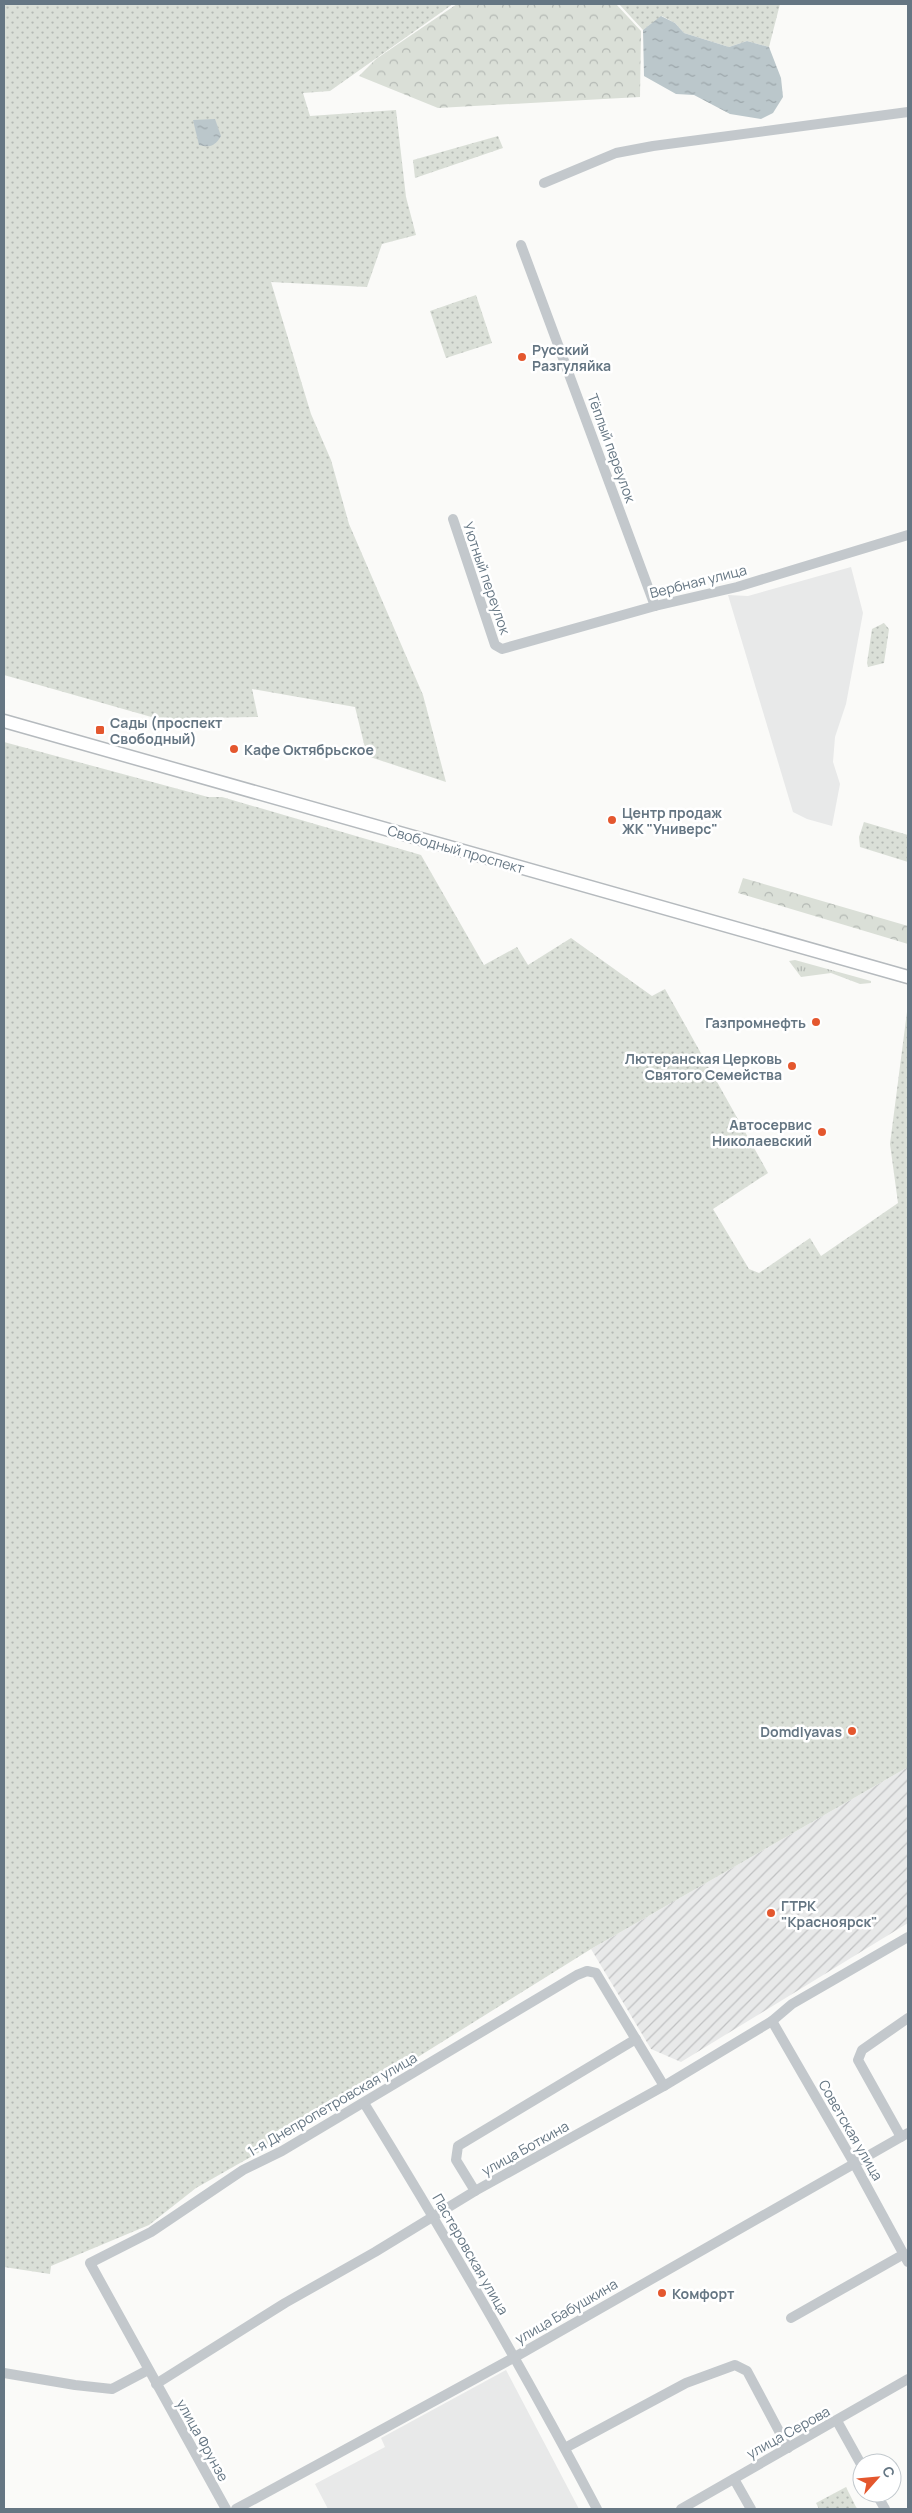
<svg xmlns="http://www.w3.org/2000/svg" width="912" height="2513" viewBox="0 0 912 2513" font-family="Manrope,sans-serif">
<defs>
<pattern id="industrial-furrows" width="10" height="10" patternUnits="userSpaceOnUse" patternTransform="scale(1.25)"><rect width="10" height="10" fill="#e8e9e9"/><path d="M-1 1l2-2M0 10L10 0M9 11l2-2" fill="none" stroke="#c0c1c2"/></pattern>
<pattern id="grass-tufts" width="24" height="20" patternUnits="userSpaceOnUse" patternTransform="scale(1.25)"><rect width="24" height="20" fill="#dadfd7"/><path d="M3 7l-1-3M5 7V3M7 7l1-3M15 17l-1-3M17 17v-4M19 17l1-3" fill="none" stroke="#b4b9b4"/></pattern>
<pattern id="forest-crowns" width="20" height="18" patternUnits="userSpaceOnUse" patternTransform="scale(1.25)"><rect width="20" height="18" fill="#dadfd7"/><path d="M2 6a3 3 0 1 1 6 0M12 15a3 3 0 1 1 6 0" fill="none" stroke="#b4b9b4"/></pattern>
<pattern id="park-dots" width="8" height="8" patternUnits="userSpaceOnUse" patternTransform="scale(1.25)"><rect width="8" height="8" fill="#dadfd7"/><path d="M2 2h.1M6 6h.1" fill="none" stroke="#b4b9b4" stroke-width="1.8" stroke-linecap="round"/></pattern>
<pattern id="water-ripples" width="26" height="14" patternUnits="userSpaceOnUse" patternTransform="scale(1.25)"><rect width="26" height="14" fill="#bbc7cb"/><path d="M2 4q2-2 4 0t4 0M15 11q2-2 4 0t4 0" fill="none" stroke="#9ca6aa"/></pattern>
</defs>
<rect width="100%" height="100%" fill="#fafaf8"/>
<g fill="#e8e9e9">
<path d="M 851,567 L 863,613 L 846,704 L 835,737 L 833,762 L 840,784 L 832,826 L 807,819 L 793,812 L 728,595 L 748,596 Z"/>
<path d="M 506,2370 L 579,2509 L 328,2509 L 315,2484 L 385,2447 L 381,2438 Z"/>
</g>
<path fill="url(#industrial-furrows)" d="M 908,1767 L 908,1923 L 681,2062 L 651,2049 L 591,1949 Z"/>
<path fill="url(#grass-tufts)" d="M 795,960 L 871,981 L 871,983 L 860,984 L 831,973 L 801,977 L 789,961 Z"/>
<g fill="url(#forest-crowns)">
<path d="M 457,4 L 616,4 L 641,31 L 640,97 L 438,108 L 359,76 L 376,59 Z"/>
<path d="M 743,878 L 908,926 L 908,944 L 738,893 Z"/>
</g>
<g fill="url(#park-dots)">
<path d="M 4,4 L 453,4 L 330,91 L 303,93 L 310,116 L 396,110 L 406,197 L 416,235 L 382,244 L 367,287 L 271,282 L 311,414 L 331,460 L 349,524 L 423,695 L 446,782 L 367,756 L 355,707 L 252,689 L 258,717 L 198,718 L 197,730 L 4,675 Z"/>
<path d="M 619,4 L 780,4 L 769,47 L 747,41 L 729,47 L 684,33 L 675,23 L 662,16 L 643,30 Z"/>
<path d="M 498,136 L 503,148 L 415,178 L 413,160 Z"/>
<path d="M 476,295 L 492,343 L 446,358 L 430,311 Z"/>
<path d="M 884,623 L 889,629 L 884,663 L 868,667 L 867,663 L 872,629 Z"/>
<path d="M 4,742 L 208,797 L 222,797 L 421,855 L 484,965 L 517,947 L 528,965 L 571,938 L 652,996 L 665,989 L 768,1173 L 713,1209 L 749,1269 L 759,1273 L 810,1238 L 821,1256 L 898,1203 L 890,1144 L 908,1004 L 908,1767 L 591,1949 L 325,2115 L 196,2188 L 149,2225 L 51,2266 L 50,2274 L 4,2267 Z"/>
<path d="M 864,822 L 908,835 L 908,862 L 860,847 L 859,837 Z"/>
<path d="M 846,2487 L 857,2509 L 819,2509 L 816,2503 Z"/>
</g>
<g fill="url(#water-ripples)">
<path d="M 661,16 L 675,23 L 684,33 L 729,47 L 747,41 L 769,47 L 781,78 L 783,97 L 773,113 L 761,119 L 730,114 L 694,95 L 676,94 L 644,76 L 643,30 Z"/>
<path d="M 215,119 L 221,136 C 215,146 210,148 199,145 L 193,120 Z"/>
</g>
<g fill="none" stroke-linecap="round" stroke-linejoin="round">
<defs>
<path id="major" d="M 4,721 L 908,977"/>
</defs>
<use href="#major" stroke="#b5babe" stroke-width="15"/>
<g stroke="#c3c8cc" stroke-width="10">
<path d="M 544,183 L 616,153 L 653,146 L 908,112"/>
<path d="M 521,245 L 655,606"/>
<path d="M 453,519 L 495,645 L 502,649 L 655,606 L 737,587 L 908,535"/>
<path d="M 772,2021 L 854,2163 L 908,2262"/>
<path d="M 364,2103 C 446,2236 524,2371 597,2509"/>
<path d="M 901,2137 L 858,2060 L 862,2050 L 908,2018"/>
<path d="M 475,2191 L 456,2160 L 458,2146 L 636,2039"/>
<path d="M 791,2318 L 904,2254"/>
<path d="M 4,2373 L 75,2385 L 112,2389 L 148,2370"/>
<path d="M 156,2384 L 285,2303 L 375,2252 L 475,2191 L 664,2086 L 772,2021 L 792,2004 L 908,1937"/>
<path d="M 837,2421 L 862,2466"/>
<path d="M 565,2448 L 686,2383 L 735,2365 L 747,2371 L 788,2448"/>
<path d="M 734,2479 L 751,2509"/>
<path d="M 876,2493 L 885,2509"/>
<path d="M 226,2509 L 90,2263 L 151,2232 L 243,2170 L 282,2151 L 577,1975 L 587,1971 L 596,1973 L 664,2086"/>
<path d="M 236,2509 L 515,2357 L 908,2133"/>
<path d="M 681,2509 L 908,2379"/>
</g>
<use href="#major" stroke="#fff" stroke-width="12"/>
</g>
<g fill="#e4572e" stroke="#fff" stroke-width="2">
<circle cx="522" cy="357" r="5"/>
<rect x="95" y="725" width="10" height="10" rx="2.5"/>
<circle cx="234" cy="749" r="5"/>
<circle cx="612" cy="820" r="5"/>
<circle cx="816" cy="1022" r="5"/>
<circle cx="792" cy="1066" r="5"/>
<circle cx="822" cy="1132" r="5"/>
<circle cx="852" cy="1731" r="5"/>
<circle cx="771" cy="1913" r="5"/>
<circle cx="662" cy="2293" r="5"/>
</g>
<g text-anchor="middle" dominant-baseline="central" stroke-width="5" stroke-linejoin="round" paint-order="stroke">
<g font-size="14" font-weight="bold" fill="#657683" stroke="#fff" text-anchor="start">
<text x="532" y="349">Русский<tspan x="532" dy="16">Разгуляйка</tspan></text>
<text x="110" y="722">Сады (проспект<tspan x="110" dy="16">Свободный)</tspan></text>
<text x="244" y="749">Кафе Октябрьское</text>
<text x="622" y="812">Центр продаж<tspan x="622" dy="16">ЖК "Универс"</tspan></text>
<text x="806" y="1022" text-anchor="end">Газпромнефть</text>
<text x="782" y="1058" text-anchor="end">Лютеранская Церковь<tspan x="782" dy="16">Святого Семейства</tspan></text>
<text x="812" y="1124" text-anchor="end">Автосервис<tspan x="812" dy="16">Николаевский</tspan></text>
<text x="842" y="1731" text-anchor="end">Domdlyavas</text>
<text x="781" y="1905">ГТРК<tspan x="781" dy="16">"Красноярск"</tspan></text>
<text x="672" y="2293">Комфорт</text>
</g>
<g font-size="14" fill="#657683" stroke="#fff">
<text transform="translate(612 448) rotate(70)">Тёплый переулок</text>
<text transform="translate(487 578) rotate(71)">Уютный переулок</text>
<text transform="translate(698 581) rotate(-14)">Вербная улица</text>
<text transform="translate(456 849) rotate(16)">Свободный проспект</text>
<text transform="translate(332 2104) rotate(-30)">1-я Днепропетровская улица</text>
<text transform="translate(851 2130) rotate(60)">Советская улица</text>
<text transform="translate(525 2148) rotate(-29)">улица Боткина</text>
<text transform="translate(471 2254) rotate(60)">Пастеровская улица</text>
<text transform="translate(566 2311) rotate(-30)">улица Бабушкина</text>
<text transform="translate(788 2432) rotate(-29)">улица Серова</text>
<text transform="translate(203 2440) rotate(61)">улица Фрунзе</text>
</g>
</g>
<rect width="912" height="2513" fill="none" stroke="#657683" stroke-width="10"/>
<g transform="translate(877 2478) rotate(63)"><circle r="24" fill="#ffffff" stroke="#c1c8cd"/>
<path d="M0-4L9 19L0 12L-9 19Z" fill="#e4572e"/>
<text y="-8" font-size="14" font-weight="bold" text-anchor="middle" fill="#657683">С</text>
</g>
</svg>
